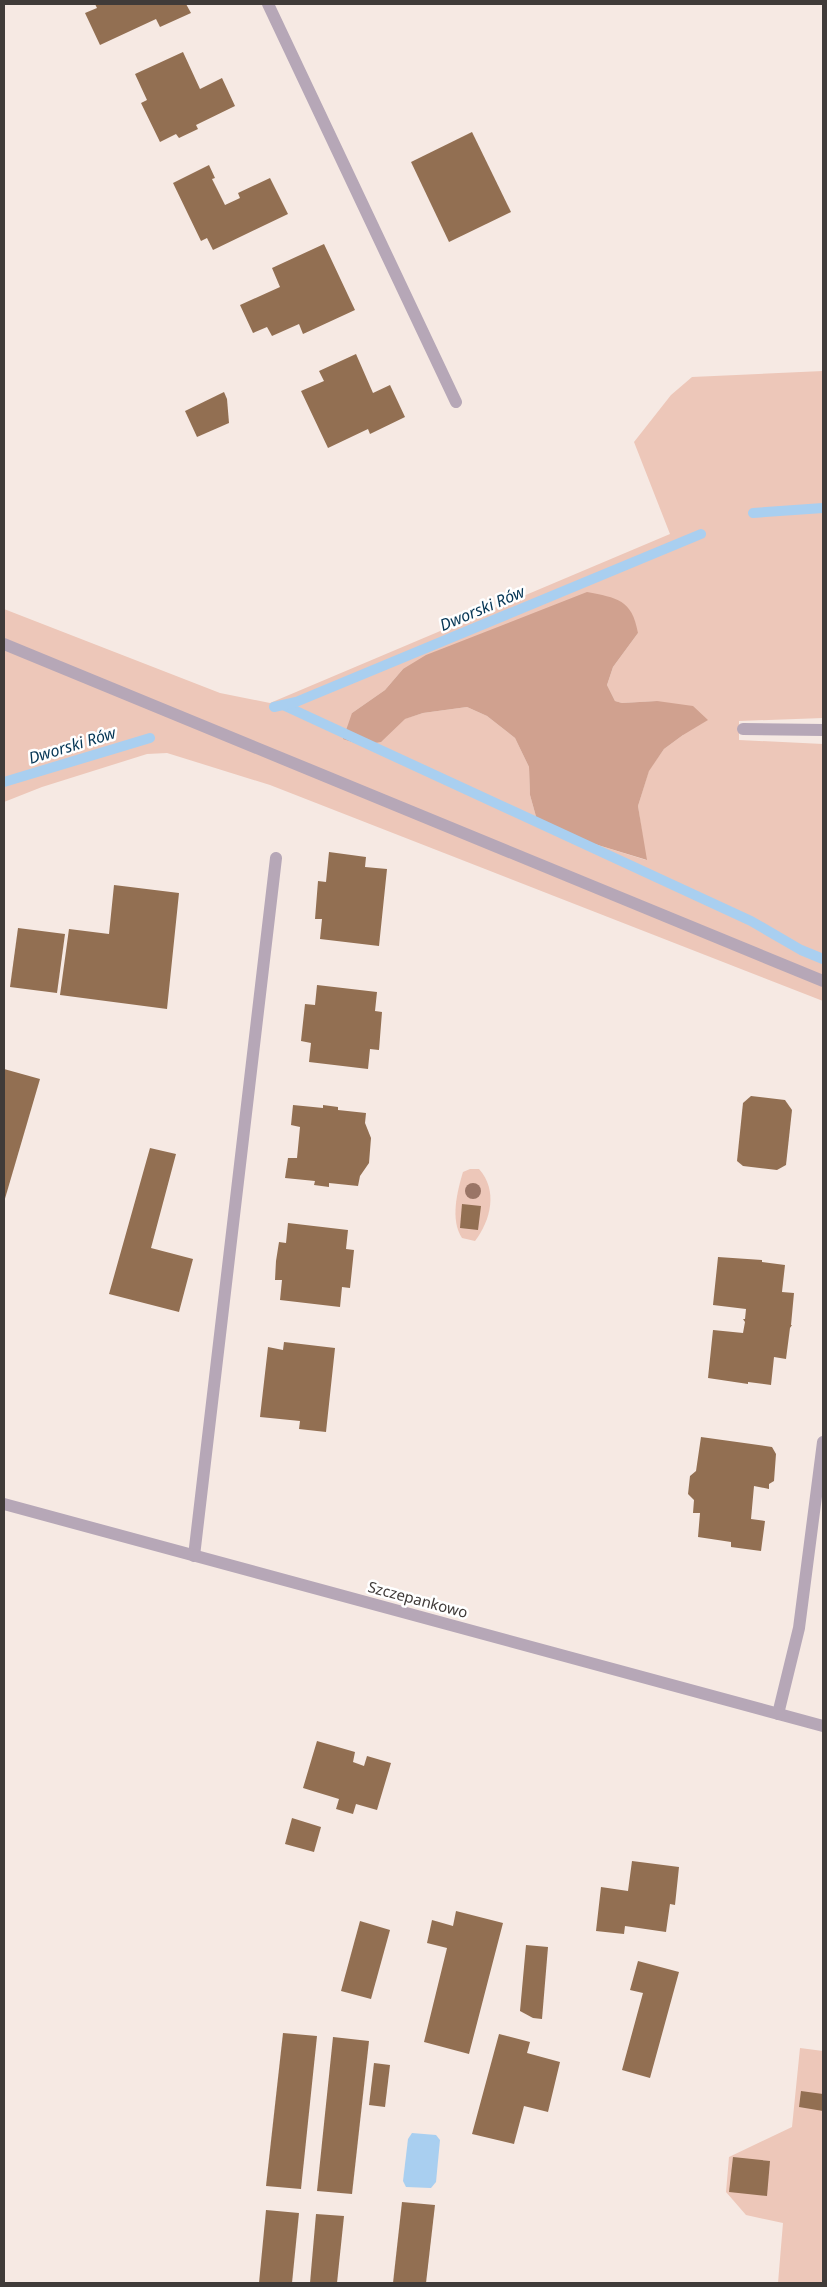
<svg xmlns="http://www.w3.org/2000/svg" width="827" height="2287" viewBox="0 0 827 2287" font-family="'Noto Sans',sans-serif">
<rect width="100%" height="100%" fill="#f6e9e3"/>
<g fill="#edc7b9" fill-rule="evenodd">
<path d="M 823,371 L 823,718 L 739,721 L 739,740 L 823,744 L 823,1001 L 270,785 L 167,753 L 147,754 L 42,787 L 4,802 L 4,609 L 220,693 L 270,703 L 670,534 L 634,442 L 671,395 L 692,377 ZM 638,633 L 613,667 L 607,685 L 615,701 L 622,703 L 657,701 L 683,735 L 664,749 L 649,770 L 638,806 L 646,860 L 588,842 L 537,820 L 530,795 L 529,767 L 515,738 L 487,716 L 467,707 L 423,713 L 404,719 L 352,713 L 385,690 L 403,669 Z"/>
<path d="M 470,1169 L 479,1169 C 498,1190 491,1220 475,1241 L 462,1238 C 450,1220 457,1192 463,1172 Z"/>
<path d="M 800,2048 L 823,2051 L 823,2283 L 778,2283 L 783,2223 L 746,2215 L 726,2192 L 729,2157 L 792,2127 Z"/>
</g>
<path fill="#d0a18f" d="M 587,592 C 617,598 632,599 638,633 L 613,667 L 607,685 L 615,701 L 622,703 L 657,701 L 693,706 L 708,720 L 683,735 L 664,749 L 649,771 L 638,806 L 647,860 L 588,842 L 537,820 L 530,795 L 529,767 L 515,738 L 487,716 L 467,707 L 423,713 L 405,719 L 381,742 L 362,745 L 343,739 L 352,713 L 385,690 L 403,669 L 426,655 Z"/>
<path fill="#a9cff0" d="M 412,2133 L 436,2135 L 440,2140 L 436,2182 L 431,2188 L 406,2187 L 403,2181 L 408,2139 Z"/>
<g fill="none" stroke-linecap="round" stroke-linejoin="round">
<g stroke="#a9cff0" stroke-width="10">
<path d="M 753,513 L 823,508"/>
<path d="M 283,705 L 751,921 L 801,950 L 823,959"/>
<path d="M 274,707 L 296,702 L 701,534"/>
<path d="M 4,782 L 150,738"/>
</g>
</g>
<g fill="#926f52">
<path d="M 95,4 L 186,4 L 191,13 L 160,27 L 156,19 L 100,45 L 85,13 L 97,8 Z"/>
<path d="M 183,52 L 200,89 L 222,78 L 235,106 L 196,125 L 198,129 L 179,138 L 176,134 L 160,142 L 141,103 L 147,100 L 135,74 Z"/>
<path d="M 472,132 L 511,212 L 449,242 L 411,162 Z"/>
<path d="M 209,165 L 215,178 L 212,179 L 225,205 L 240,198 L 238,193 L 270,178 L 288,214 L 213,250 L 207,238 L 201,241 L 173,183 Z"/>
<path d="M 324,244 L 355,310 L 303,334 L 299,324 L 272,336 L 267,327 L 253,333 L 240,305 L 280,287 L 272,268 Z"/>
<path d="M 356,354 L 373,393 L 390,385 L 405,417 L 370,434 L 368,429 L 328,448 L 301,391 L 324,381 L 319,371 Z"/>
<path d="M 224,392 L 227,399 L 229,423 L 197,437 L 185,411 Z"/>
<path d="M 329,852 L 366,857 L 365,867 L 387,869 L 379,946 L 320,939 L 322,919 L 315,919 L 318,881 L 326,882 Z"/>
<path d="M 114,885 L 179,893 L 167,1009 L 60,995 L 69,929 L 109,934 Z"/>
<path d="M 18,928 L 65,934 L 57,993 L 10,987 Z"/>
<path d="M 317,985 L 377,992 L 375,1011 L 382,1012 L 379,1050 L 370,1049 L 368,1069 L 309,1062 L 311,1043 L 301,1041 L 305,1004 L 315,1005 Z"/>
<path d="M 4,1069 L 40,1079 L 4,1202 Z"/>
<path d="M 751,1096 L 785,1100 L 792,1110 L 786,1165 L 777,1170 L 743,1166 L 737,1161 L 743,1103 Z"/>
<path d="M 293,1105 L 323,1108 L 323,1105 L 338,1107 L 338,1110 L 366,1113 L 365,1123 L 371,1138 L 369,1163 L 360,1176 L 358,1186 L 329,1183 L 329,1187 L 314,1185 L 315,1181 L 285,1178 L 288,1158 L 297,1158 L 300,1127 L 291,1125 Z"/>
<path d="M 150,1148 L 176,1154 L 151,1248 L 193,1259 L 179,1312 L 109,1294 Z"/>
<path d="M 462,1204 L 481,1206 L 478,1230 L 460,1228 Z"/>
<path d="M 288,1223 L 348,1230 L 346,1249 L 354,1250 L 350,1288 L 342,1287 L 340,1307 L 280,1300 L 282,1280 L 275,1280 L 276,1261 L 279,1242 L 286,1243 Z"/>
<path d="M 718,1257 L 762,1260 L 762,1262 L 785,1265 L 782,1292 L 794,1293 L 791,1325 L 792,1325 L 790,1328 L 786,1359 L 774,1357 L 771,1385 L 748,1382 L 748,1384 L 708,1378 L 713,1330 L 743,1333 L 745,1322 L 743,1319 L 745,1319 L 746,1309 L 713,1305 Z"/>
<path d="M 284,1342 L 335,1348 L 326,1432 L 299,1429 L 300,1421 L 260,1417 L 268,1347 L 283,1350 Z"/>
<path d="M 701,1437 L 772,1447 L 776,1454 L 774,1481 L 769,1484 L 769,1489 L 754,1486 L 751,1519 L 765,1521 L 761,1551 L 731,1547 L 731,1542 L 698,1537 L 700,1513 L 693,1513 L 694,1500 L 688,1494 L 690,1476 L 696,1471 Z"/>
<path d="M 317,1741 L 355,1752 L 353,1762 L 364,1766 L 367,1756 L 391,1763 L 377,1810 L 356,1804 L 353,1814 L 336,1809 L 339,1799 L 303,1788 Z"/>
<path d="M 292,1818 L 321,1827 L 314,1852 L 285,1844 Z"/>
<path d="M 632,1861 L 679,1867 L 675,1905 L 670,1904 L 666,1932 L 625,1926 L 624,1934 L 596,1931 L 601,1887 L 628,1891 Z"/>
<path d="M 456,1911 L 503,1923 L 469,2054 L 424,2042 L 447,1948 L 427,1943 L 432,1920 L 453,1926 Z"/>
<path d="M 360,1921 L 390,1930 L 371,1999 L 341,1991 Z"/>
<path d="M 526,1945 L 548,1947 L 542,2019 L 533,2018 L 520,2011 Z"/>
<path d="M 638,1961 L 679,1972 L 650,2078 L 622,2070 L 643,1993 L 630,1990 Z"/>
<path d="M 283,2033 L 317,2036 L 301,2189 L 266,2186 Z"/>
<path d="M 499,2034 L 530,2042 L 527,2053 L 560,2062 L 548,2112 L 524,2106 L 514,2144 L 472,2134 Z"/>
<path d="M 333,2037 L 369,2041 L 352,2194 L 317,2191 Z"/>
<path d="M 374,2063 L 390,2065 L 385,2107 L 369,2105 Z"/>
<path d="M 801,2091 L 823,2094 L 823,2111 L 799,2107 Z"/>
<path d="M 733,2157 L 770,2161 L 767,2196 L 729,2192 Z"/>
<path d="M 402,2202 L 435,2205 L 426,2283 L 393,2283 Z"/>
<path d="M 266,2210 L 299,2213 L 292,2283 L 259,2283 Z"/>
<path d="M 316,2214 L 344,2216 L 337,2283 L 310,2283 Z"/>
</g>
<g fill="none" stroke-linecap="round" stroke-linejoin="round">
<path stroke="#b6a7b7" stroke-width="12" d="M 778,1714 L 799,1628 L 823,1442"/>
<g stroke="#b6a7b7" stroke-width="12">
<path d="M 268,4 L 456,402"/>
<path d="M 4,644 L 823,981"/>
<path d="M 743,729 L 823,730"/>
<path d="M 194,1556 L 276,858"/>
</g>
<path stroke="#b6a7b7" stroke-width="12" d="M 4,1504 L 823,1726"/>
</g>
<circle fill="#9a7566" cx="473" cy="1191" r="8"/>
<g text-anchor="middle" dominant-baseline="central" stroke-width="5" stroke-linejoin="round" paint-order="stroke">
<g font-size="15" fill="#403b39" stroke="#fff">
<text transform="translate(418 1599) rotate(15)">Szczepankowo</text>
</g>
<g font-size="16" font-style="italic" fill="#053554" stroke="#fff">
<text transform="translate(482 608) rotate(-23)">Dworski Rów</text>
<text transform="translate(72 745) rotate(-17)">Dworski Rów</text>
</g>
</g>
<rect width="827" height="2287" fill="none" stroke="#403b39" stroke-width="10"/>
</svg>
